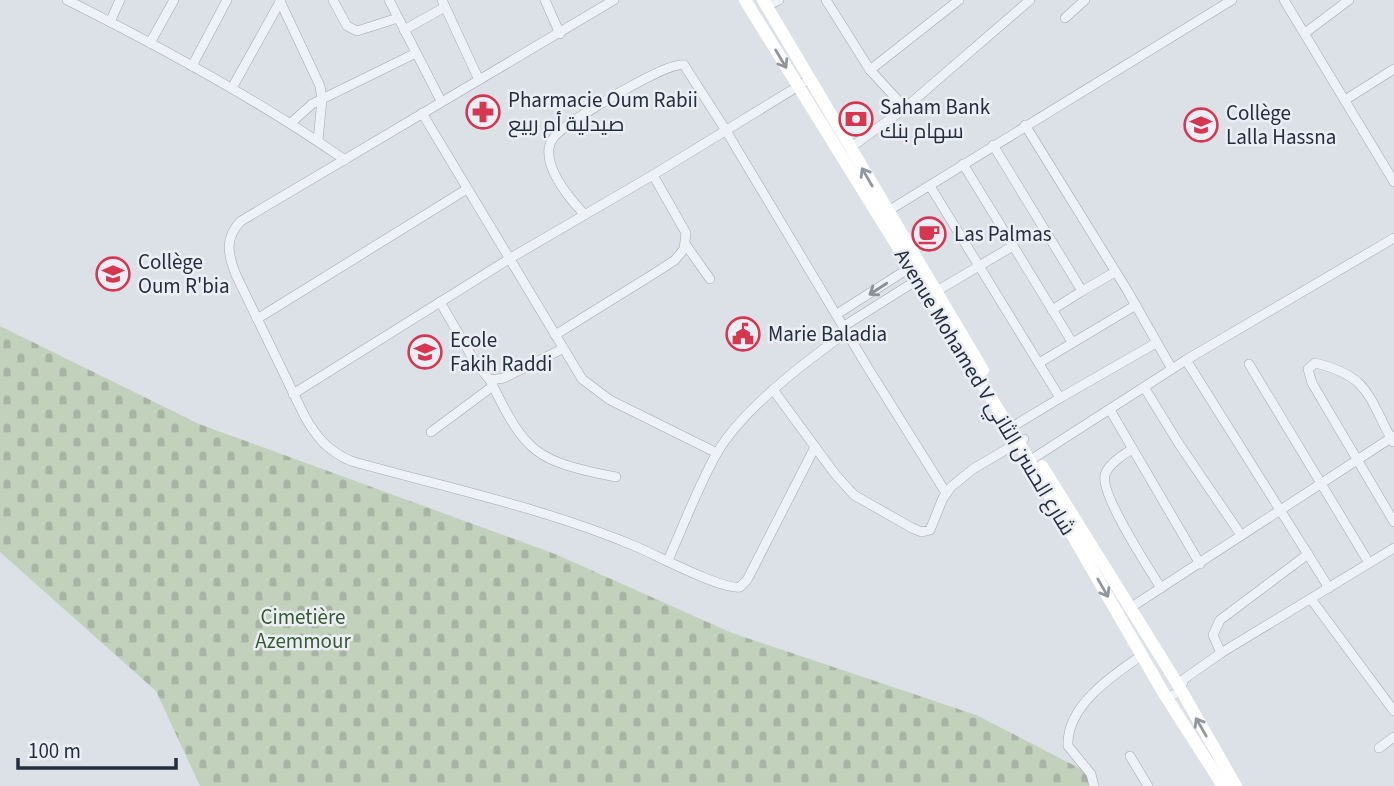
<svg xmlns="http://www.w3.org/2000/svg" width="1394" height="786" viewBox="0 0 1394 786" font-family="'Source Sans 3',Cairo,sans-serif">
<defs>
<pattern id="cemetery-stones" width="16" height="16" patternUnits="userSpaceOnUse" patternTransform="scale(1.75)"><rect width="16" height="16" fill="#c2d1bc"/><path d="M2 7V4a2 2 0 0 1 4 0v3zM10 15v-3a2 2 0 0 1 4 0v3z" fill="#a7b4a3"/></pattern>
</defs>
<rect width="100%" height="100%" fill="#dce0e7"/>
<path fill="url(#cemetery-stones)" d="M 0,326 L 199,424 L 555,554 L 732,633 L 976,715 L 1083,770 L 1092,783 L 1091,786 L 200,786 L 156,691 L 0,552 Z"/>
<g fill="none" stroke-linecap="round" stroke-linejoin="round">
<defs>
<g id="street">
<path d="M 67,0 C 163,48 257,99 345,160"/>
<path d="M 333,0 L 347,26 L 357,31 L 398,18"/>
<path d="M 389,0 L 441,101"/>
<path d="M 442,0 L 479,80"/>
<path d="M 545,0 L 560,34"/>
<path d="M 614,0 L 241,221 C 224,238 228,255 236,275 L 304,415 C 316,437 328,451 351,461 C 447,488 545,508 637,547 C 658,556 722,590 740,587 L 747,580 L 815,447"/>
<path d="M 826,0 L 870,70"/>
<path d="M 1284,0 L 1394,182"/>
<path d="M 280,1 L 320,86 L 322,100 L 318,140"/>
<path d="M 767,6 L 779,0"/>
<path d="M 1065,18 L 1085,0"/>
<path d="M 110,22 L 120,0"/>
<path d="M 404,30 L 445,7"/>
<path d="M 1305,33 L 1349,0"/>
<path d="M 150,43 L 174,0"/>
<path d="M 192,66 L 227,0"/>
<path d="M 232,88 L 281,0"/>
<path d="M 1345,100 L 1394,69"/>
<path d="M 905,108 L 870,70 L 959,0"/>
<path d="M 422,113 L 582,379 L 610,400 L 717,453"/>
<path d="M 291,123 L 312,104 L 416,53"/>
<path d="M 1025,125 L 1127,290 L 1172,369"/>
<path d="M 993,145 L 1082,291 L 1115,272"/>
<path d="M 850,148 L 905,108 L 1030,0"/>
<path d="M 963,164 L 1072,342"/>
<path d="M 930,186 L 1060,398 L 1156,343"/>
<path d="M 888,211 L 1232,0"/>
<path d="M 584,214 C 570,199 546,171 549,148 C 550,142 555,135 560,131 C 577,117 667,61 684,65 L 725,129 L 868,368 L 946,493"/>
<path d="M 686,245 L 710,279"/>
<path d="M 935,292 L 1013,246"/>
<path d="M 440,302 L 475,362 L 490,380 L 504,378 L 562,349"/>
<path d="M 1052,310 L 1082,291"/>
<path d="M 837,314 L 914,265"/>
<path d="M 257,319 L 467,189"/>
<path d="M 844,326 L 922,277"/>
<path d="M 555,335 L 655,273 L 675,260 L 684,249 L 686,233 L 653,175"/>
<path d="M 1186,360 L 1329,588"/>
<path d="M 1039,363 L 1136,305"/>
<path d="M 1249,364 L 1369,563"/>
<path d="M 490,380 C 526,454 535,461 616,477"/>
<path d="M 1144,387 L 1179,444 L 1241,535"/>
<path d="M 774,391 L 835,474 L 854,495 L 912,528 L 922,532 L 930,530 L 943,498 L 951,487 L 973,469 L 1024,439"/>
<path d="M 293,394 L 509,259 L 653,175 L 810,79"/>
<path d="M 1110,410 L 1200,564"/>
<path d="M 1017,424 L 1060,398"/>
<path d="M 431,432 L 493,386"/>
<path d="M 1393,442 C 1368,397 1370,376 1315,363 L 1308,369 L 1312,383 L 1394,522"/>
<path d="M 1132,449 C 1123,455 1108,464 1105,475 C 1100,494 1149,569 1161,588"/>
<path d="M 1029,461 L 1186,360 L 1394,238"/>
<path d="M 668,560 C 684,525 698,486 717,453 C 742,410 806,361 847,332"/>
<path d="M 1311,599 L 1394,711"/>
<path d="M 1130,608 L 1394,436"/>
<path d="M 1221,653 L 1213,635 L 1220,620 L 1308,554"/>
<path d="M 1168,698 L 1180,691 L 1184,679 L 1221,653 L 1394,548"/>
<path d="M 1379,748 L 1394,737"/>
<path d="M 1130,756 L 1148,786"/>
<path d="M 1094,786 L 1091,774 L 1068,746 C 1066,706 1113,675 1142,655"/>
</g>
</defs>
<use href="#street" stroke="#a1a7b1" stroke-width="10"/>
<use href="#street" stroke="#eef1f5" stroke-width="9"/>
<g stroke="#fff" stroke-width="12">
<path d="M 745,0 L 1019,443 L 1163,692 L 1223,786"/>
<path d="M 763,0 L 983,370"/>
<path d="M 1042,466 L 1177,683 L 1236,786"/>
</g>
</g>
<defs><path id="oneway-shaft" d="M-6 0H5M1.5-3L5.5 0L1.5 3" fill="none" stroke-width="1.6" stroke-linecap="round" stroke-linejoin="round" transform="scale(1.75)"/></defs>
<g stroke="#92969e">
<use href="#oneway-shaft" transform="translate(781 59) rotate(59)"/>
<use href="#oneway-shaft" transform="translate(867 177) rotate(-120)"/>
<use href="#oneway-shaft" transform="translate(1103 588) rotate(60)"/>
<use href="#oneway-shaft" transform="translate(1201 727) rotate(-120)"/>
</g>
<use stroke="#8a909a" href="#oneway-shaft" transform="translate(878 289) rotate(147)"/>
<defs>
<symbol id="pharmacy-ring" viewBox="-11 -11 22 22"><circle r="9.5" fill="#ebeff5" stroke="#d63650" stroke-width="1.5"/><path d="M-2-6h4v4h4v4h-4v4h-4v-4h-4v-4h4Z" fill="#d63650"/></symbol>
<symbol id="bank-ring" viewBox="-11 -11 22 22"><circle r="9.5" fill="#ebeff5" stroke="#d63650" stroke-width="1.5"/><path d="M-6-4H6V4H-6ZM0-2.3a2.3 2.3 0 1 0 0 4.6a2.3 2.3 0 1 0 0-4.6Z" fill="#d63650"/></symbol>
<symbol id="school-ring" viewBox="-11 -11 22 22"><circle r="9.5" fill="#ebeff5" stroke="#d63650" stroke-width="1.5"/><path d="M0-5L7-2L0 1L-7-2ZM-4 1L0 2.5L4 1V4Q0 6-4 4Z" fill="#d63650"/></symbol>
<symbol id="cafe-ring" viewBox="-11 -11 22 22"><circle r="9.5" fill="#ebeff5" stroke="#d63650" stroke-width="1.5"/><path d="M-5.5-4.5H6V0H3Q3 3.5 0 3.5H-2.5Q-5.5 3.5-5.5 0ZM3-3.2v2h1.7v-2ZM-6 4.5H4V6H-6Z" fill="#d63650"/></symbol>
<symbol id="civic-ring" viewBox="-11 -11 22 22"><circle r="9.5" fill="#ebeff5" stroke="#d63650" stroke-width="1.5"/><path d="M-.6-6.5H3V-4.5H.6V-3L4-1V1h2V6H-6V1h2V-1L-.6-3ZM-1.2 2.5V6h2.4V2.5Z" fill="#d63650"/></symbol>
</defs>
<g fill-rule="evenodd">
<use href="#pharmacy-ring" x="464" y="93" width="38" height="38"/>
<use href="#bank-ring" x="837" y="100" width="38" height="38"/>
<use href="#school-ring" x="1182" y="106" width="38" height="38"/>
<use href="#cafe-ring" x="910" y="215" width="38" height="38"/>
<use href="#school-ring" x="94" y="255" width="38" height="38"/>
<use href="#civic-ring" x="724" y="315" width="38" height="38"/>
<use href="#school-ring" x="406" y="333" width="38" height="38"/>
</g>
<g text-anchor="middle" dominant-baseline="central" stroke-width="5" stroke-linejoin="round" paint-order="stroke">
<g font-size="21" fill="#252e3e" stroke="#ebeff5" text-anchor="start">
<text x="508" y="100">Pharmacie Oum Rabii<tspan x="508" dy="24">صيدلية أم ربيع</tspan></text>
<text x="880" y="107">Saham Bank<tspan x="880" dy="24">سهام بنك</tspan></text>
<text x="1226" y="113">Collège<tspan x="1226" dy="24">Lalla Hassna</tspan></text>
<text x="954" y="234">Las Palmas</text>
<text x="138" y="262">Collège<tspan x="138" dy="24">Oum R'bia</tspan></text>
<text x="768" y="334">Marie Baladia</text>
<text x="450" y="340">Ecole<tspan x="450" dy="24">Fakih Raddi</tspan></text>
</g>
<g font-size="21" fill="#252e3e" stroke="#ebeff5">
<text transform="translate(985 392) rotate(59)">Avenue Mohamed V شارع الحسن الثاني</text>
</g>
<g font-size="21" fill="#395a31" stroke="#ebeff5">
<text x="303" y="617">Cimetière<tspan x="303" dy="24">Azemmour</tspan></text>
</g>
</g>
<path d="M18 758v10h158v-10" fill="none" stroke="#252e3e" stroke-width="3.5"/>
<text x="28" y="758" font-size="21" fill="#252e3e" stroke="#ebeff5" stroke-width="5" paint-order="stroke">100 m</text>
</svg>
